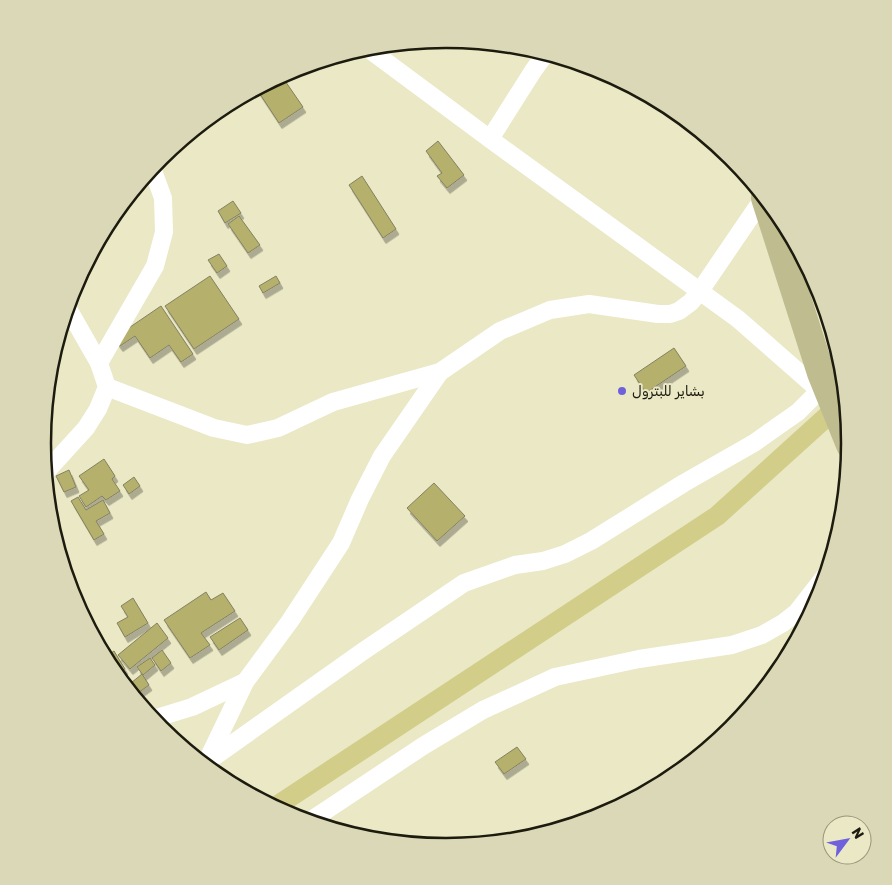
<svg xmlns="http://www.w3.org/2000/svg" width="892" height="885" viewBox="0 0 892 885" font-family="Rubik,Cairo,sans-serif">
<defs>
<filter id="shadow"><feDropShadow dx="3" dy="5.5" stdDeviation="0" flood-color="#0004"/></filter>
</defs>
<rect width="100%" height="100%" fill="#eae8c5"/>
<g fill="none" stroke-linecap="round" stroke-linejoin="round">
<path stroke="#d2cd88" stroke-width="20" d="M 275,807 L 717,516 L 844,401"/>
</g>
<g fill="#b5b06c" stroke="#848162" filter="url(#shadow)">
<path d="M 281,75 L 303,107 L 279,123 L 256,88 Z"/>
<path d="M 438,141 L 464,175 L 447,188 L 437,176 L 442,173 L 426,151 Z"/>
<path d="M 362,176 L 396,229 L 383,238 L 349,185 Z"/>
<path d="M 233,201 L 241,213 L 225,223 L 218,211 Z"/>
<path d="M 239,216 L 260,245 L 248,253 L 228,224 Z"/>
<path d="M 219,254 L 227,266 L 217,273 L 208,260 Z"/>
<path d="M 210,276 L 239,319 L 194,349 L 165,306 Z"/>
<path d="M 276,276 L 280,283 L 263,293 L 259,286 Z"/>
<path d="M 161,306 L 193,354 L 181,362 L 169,345 L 150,358 L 135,336 L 120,346 L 114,338 Z"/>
<path d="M 674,348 L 686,366 L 646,393 L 634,375 Z"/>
<path d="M 104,459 L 115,476 L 112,479 L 120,491 L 106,500 L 102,496 L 86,507 L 79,496 L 89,490 L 79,476 Z"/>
<path d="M 69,470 L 76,487 L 64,492 L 56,476 Z"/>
<path d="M 134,477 L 140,486 L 129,494 L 123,485 Z"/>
<path d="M 434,483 L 465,516 L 437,541 L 407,508 Z"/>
<path d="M 78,497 L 86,510 L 103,500 L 110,513 L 96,521 L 104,534 L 94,540 L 71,501 Z"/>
<path d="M 206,592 L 211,600 L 223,593 L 235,611 L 201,633 L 210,645 L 190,658 L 164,620 Z"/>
<path d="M 133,598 L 148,623 L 125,637 L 117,623 L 128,617 L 121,606 Z"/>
<path d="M 240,618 L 248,630 L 219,650 L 210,637 Z"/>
<path d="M 157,623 L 168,638 L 130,669 L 118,655 Z"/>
<path d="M 162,650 L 171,663 L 161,671 L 152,658 Z"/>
<path d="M 114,651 L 125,669 L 121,671 L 137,696 L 135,697 L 110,667 L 105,657 Z"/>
<path d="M 150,658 L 155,665 L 143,675 L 137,667 Z"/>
<path d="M 142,674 L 149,685 L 138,693 L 131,683 Z"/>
<path d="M 517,747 L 526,759 L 504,774 L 495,762 Z"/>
</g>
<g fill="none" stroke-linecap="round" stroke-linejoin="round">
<g stroke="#fff" stroke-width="18">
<path d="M 366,47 L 490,139 L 738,319 L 828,398"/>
<path d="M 490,139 L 533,71 L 546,53"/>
<path d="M 99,363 L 155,266 L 164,232 L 163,198 L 152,168"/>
<path d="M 821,373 L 838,351"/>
<path d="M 107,387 L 214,428 L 247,435 L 278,428 L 333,402 L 440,372 L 500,331 L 550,310 L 589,304 L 658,314 L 670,314 L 679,311 L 691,302 L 700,291 L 764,197"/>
<path d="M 45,473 L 86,428 L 98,409 L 107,387 L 99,363 L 67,307"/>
<path d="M 153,719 L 192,707 L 245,682"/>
<path d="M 209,757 L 245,682 L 290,621 L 341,543 L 360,499 L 382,456 L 440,372"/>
<path d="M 204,764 L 362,652 L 464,583 L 515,565 L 543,561 L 565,554 L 591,541 L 684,483 L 754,443 L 798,412 L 819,391"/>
<path d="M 310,821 L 423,746 L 483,710 L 555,677 L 639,659 L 732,645 L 762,635 L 783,623 L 797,612 L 825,576"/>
</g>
<path stroke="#bfbc90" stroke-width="28" d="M 765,198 L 821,373 L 850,445"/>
</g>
<circle fill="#6f60db" stroke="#eae8c5" stroke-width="2" cx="622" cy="391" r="5"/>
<g text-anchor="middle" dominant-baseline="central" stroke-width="4" stroke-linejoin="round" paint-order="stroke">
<g font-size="14" fill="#1c1b0e" stroke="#eae8c5" text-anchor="start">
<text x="632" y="391">بشاير للبترول</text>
</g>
</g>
<path d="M0 0H892V885H0ZM51 443a395 395 0 1 1 790 0a395 395 0 1 1-790 0Z" fill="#dad8b6" fill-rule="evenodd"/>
<path fill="none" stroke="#1c1b0e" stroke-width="2.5" d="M51 443a395 395 0 1 1 790 0a395 395 0 1 1-790 0Z"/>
<g transform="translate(847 840) rotate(58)"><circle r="24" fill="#eae8c5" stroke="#98967c"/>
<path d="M0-4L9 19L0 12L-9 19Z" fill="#6f60db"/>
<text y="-8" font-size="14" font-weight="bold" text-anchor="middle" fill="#1c1b0e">N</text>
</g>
</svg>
